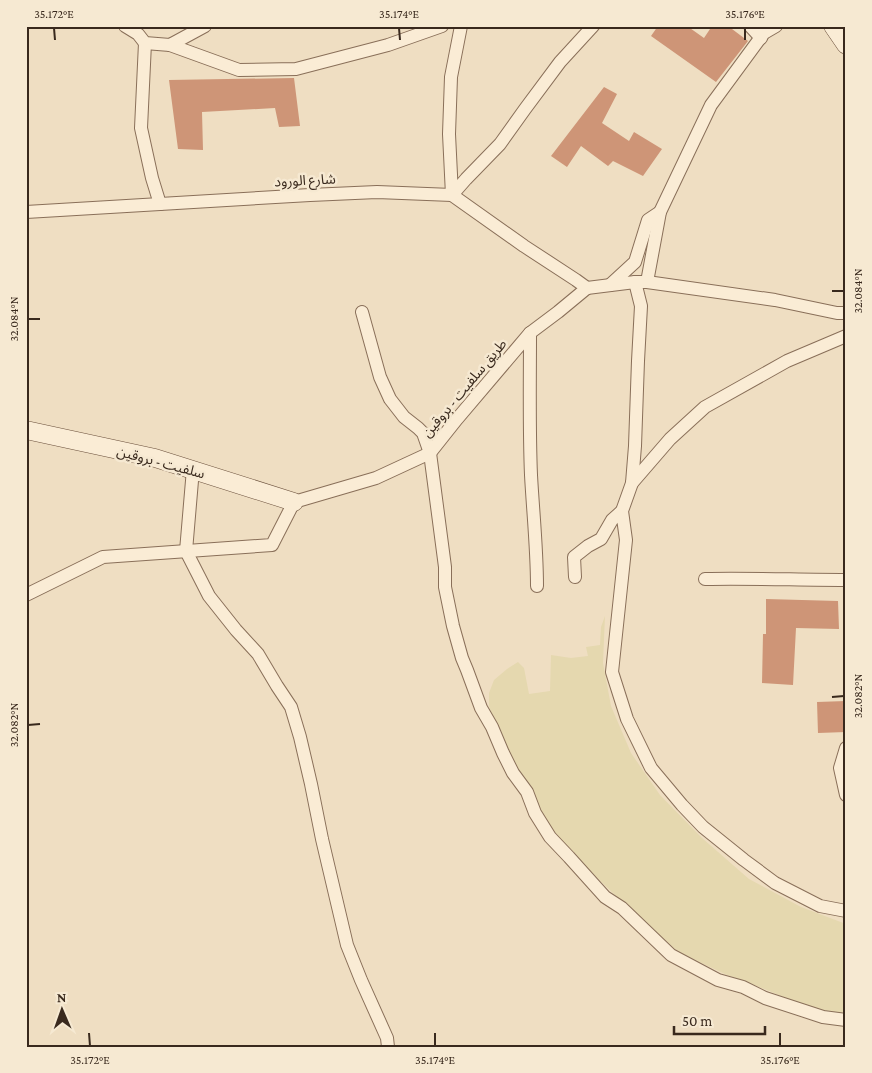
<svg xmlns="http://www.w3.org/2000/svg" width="872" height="1073" viewBox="0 0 872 1073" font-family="'Crimson Pro','Noto Sans Arabic',serif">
<rect width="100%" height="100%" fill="#efdec2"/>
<path fill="#e5d8af" d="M 605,616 L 603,663 L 611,706 L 631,753 L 660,795 L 702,838 L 749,879 L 801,907 L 846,924 L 846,1013 L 822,1011 L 793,1001 L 745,981 L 727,975 L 678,952 L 635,913 L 618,898 L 581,862 L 558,837 L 539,809 L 532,787 L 520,774 L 506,745 L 500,728 L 492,715 L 489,706 L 489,693 L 494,680 L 507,669 L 518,662 L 524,668 L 529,694 L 550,691 L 551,655 L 571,658 L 588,656 L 586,647 L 600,645 L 601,627 Z"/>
<g fill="#ce9577">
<path d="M 658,26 L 687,26 L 704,38 L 712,26 L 728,26 L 748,41 L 716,82 L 651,36 Z"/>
<path d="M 294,78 L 300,126 L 279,127 L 275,108 L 202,112 L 203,150 L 178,149 L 169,80 Z"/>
<path d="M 604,87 L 617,94 L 602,123 L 629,141 L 634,132 L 662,149 L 643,176 L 613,161 L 608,166 L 581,146 L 567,167 L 551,156 Z"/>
<path d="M 766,599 L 838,601 L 839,629 L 796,628 L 793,685 L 762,683 L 763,634 L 766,634 Z"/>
<path d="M 846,701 L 846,732 L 818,733 L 817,702 Z"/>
</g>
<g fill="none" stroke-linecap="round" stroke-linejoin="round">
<defs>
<g id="street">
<path d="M 125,26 L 138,34 L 145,43 L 170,45 L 205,26"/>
<path d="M 750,26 L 761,38"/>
<path d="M 145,43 L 141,128 L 152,178 L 160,204 L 310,195 L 377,192 L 452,195 L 524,246 L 576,280 L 587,288"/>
<path d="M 170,45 L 239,70 L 296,69 L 388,45 L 442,26"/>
<path d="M 452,195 L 466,179 L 500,144 L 525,109 L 560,62 L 593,26"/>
<path d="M 452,195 L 449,134 L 451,77 L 461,26"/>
<path d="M 26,212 L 160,204"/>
<path d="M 635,282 L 641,306 L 638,361 L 635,446 L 632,483 L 622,511 L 626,540 L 612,672 L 627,719 L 651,768 L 682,805 L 703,827 L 744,860 L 775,883 L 820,906 L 846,911"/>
<path d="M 647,282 L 660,212 L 711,105 L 764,33 L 776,26"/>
<path d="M 610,285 L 635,262 L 648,220 L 660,212"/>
<path d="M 587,288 L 635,282 L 647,282 L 775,300 L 837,313 L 846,313"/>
<path d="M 362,312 L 380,377 L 390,399 L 404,417 L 418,428 L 423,433 L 430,453 L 445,567 L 445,587 L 453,626 L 462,658 L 467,670 L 481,708 L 492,727 L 503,753 L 513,773 L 527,792 L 535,813 L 550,837 L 569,857 L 605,897 L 622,908 L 671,955 L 718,980 L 743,987 L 765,998 L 823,1017 L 846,1020"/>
<path d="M 530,333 C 530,380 529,428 531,475 C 533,512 537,549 537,586"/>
<path d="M 193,469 L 186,551 L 209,596 L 236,630 L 258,654 L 277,686 L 291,707 L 300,737 L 311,784 L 322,839 L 347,945 L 361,980 L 387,1038 L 388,1047"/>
<path d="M 632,483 L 670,439 L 705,407 L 787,361 L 846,336"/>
<path d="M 575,577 L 574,557 L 588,546 L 601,539 L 612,520 L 622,511"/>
<path d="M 705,579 C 752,578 799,580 846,580"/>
<path d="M 26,595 L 103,557 L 272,545 L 294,502 L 376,478 L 430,453 L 457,419 L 530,333 L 558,312 L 587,288"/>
<path d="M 846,748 L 840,768 L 846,795"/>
</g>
<g id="secondary">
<path d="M 833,26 L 846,45"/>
<path d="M 26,430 L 155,458 L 294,502"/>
</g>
</defs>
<use href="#street" stroke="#896f59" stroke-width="14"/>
<use href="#secondary" stroke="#6b503c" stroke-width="19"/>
<use href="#street" stroke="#faecd5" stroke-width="12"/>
<use href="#secondary" stroke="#faecd5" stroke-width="18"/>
</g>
<path fill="none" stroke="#39291d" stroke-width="2" d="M 54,28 L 55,40M 399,28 L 400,40M 745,28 L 745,40M 832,291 L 844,291M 28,319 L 40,319M 832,697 L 844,696M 28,725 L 40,724M 89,1033 L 90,1046M 435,1033 L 435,1046M 780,1033 L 780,1046"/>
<g text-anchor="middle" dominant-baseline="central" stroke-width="5" stroke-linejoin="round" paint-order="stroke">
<g font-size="14" fill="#39291d" stroke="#f6e9d2">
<text transform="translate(305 180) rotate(-3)">شارع الورود</text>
<text transform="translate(464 388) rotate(-50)">طريق سلفيت - بروقين</text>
<text transform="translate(161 462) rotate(15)">سلفيت - بروقين</text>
</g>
</g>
<rect width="872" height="1073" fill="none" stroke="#f6e9d2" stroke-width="55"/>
<g transform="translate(62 1010) rotate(358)" stroke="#f6e9d2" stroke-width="4" paint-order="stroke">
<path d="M0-4L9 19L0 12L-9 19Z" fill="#39291d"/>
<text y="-8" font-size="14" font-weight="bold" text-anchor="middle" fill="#39291d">N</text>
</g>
<path d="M674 1026v8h91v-8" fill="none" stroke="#39291d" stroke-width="2.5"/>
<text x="682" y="1026" font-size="15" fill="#39291d" stroke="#f6e9d2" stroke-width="4" paint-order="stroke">50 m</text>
<rect x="28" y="28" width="816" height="1018" fill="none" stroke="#39291d" stroke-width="2"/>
<g font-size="12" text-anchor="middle" fill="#39291d">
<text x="54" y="18">35.172°E</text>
<text x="399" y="18">35.174°E</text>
<text x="745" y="18">35.176°E</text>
<text transform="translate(858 291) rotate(-90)" y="4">32.084°N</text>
<text transform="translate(14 319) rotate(-90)" y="4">32.084°N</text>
<text transform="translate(858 696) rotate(-90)" y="4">32.082°N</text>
<text transform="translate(14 725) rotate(-90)" y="4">32.082°N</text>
<text x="90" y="1064">35.172°E</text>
<text x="435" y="1064">35.174°E</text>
<text x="780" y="1064">35.176°E</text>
</g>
</svg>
